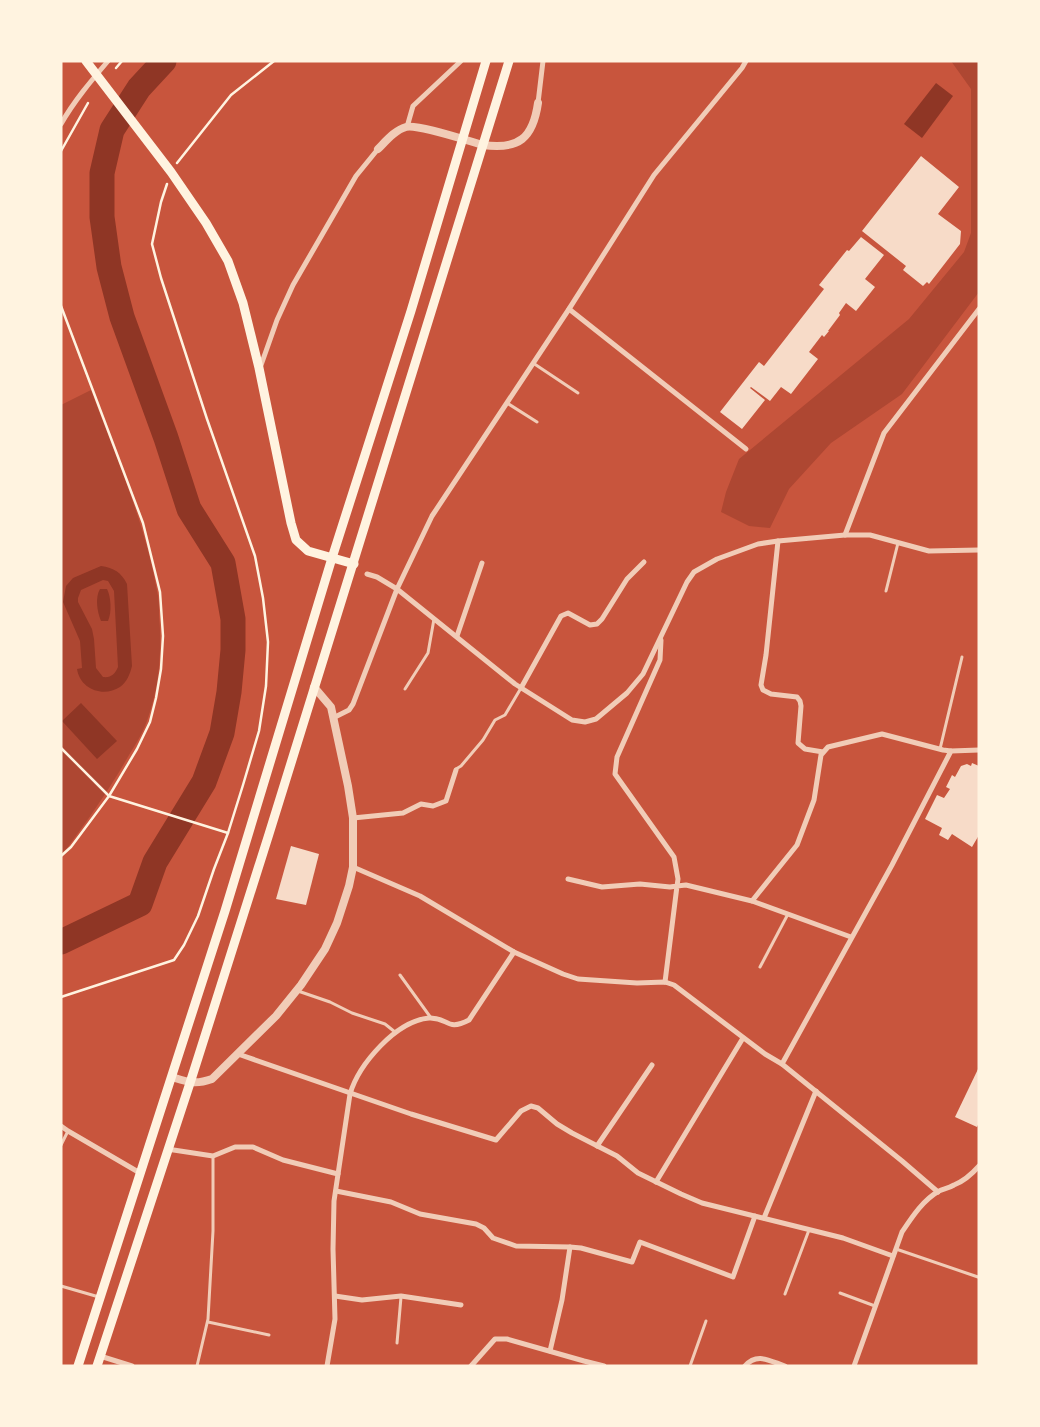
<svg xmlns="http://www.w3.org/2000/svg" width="1040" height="1427" viewBox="0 0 1040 1427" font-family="Cabin,sans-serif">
<rect width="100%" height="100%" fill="#c8553d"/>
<g fill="#ae4732">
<path d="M 951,61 L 979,61 L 979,292 L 902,394 L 831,443 L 789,489 L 770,528 L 749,526 L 721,512 L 726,492 L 739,459 L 909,319 L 964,252 L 971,233 L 971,89 Z"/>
<path d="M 91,390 C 115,455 145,522 157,591 C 159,598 159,606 159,614 C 162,649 160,684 148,718 C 144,731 136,744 129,755 C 111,787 90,817 68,847 L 61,854 L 61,405 Z"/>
</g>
<g fill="#8f3625" fill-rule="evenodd">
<path d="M 936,83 L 953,96 L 922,138 L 904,124 Z"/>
<path d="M 101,566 C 114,568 121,572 127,584 L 132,666 C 130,674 127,682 120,687 C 103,698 80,689 77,669 L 82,668 L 80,641 L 63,602 L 66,586 L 73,578 ZM 103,580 L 108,581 L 114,591 L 118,667 C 115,674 111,678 103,677 L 96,668 L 94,639 L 92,629 L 78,602 L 78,598 L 81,590 Z"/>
<path d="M 100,589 L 107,589 C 111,597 112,612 108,621 L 101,621 C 97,612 95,597 100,589 Z"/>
<path d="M 81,703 L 117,741 L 97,759 L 62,721 Z"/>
</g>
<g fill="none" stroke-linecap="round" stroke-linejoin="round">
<path stroke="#8f3625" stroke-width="25" d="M 61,942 L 140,904 L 155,862 L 204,782 L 222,733 L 229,692 L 233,650 L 233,619 L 223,563 L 189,509 L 166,438 L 122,317 L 109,267 L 102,217 L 102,173 L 112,130 L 139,88 L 164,61"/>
</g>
<g fill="#f7dbc8">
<path d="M 921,156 L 959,187 L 938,214 L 961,231 L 960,244 L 929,284 L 927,282 L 923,286 L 903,270 L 906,266 L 862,231 Z"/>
<path d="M 861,237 L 884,255 L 865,279 L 875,287 L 856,311 L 846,303 L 839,313 L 840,315 L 828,331 L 829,331 L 824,337 L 822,335 L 809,352 L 818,359 L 791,394 L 781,387 L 770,401 L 751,387 L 750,388 L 765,400 L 742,429 L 720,412 L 759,362 L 764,366 L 824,289 L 819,285 L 847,250 L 849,251 Z"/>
<path d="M 972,763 L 979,766 L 979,835 L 972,847 L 952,834 L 948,840 L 939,835 L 942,828 L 925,819 L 937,795 L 944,798 L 950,789 L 946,787 L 952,775 L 955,777 L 961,766 L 967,764 L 971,766 Z"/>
<path d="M 291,846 L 319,854 L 306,905 L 276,899 Z"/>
<path d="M 979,1067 L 979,1123 L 977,1127 L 955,1117 Z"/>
</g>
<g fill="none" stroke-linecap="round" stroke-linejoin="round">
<g stroke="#fff3e0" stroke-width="2.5">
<path d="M 116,68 L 122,61"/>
<path d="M 61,151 L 88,103"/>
<path d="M 177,163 L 231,95 L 274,61"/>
<path d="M 61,306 L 143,523 L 160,592 L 163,636 L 161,669 L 156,698 L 150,722 L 137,749 L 109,796 L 71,847 L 61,856"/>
<path d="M 61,748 L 109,796 L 228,833"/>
<path d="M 61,997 L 174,960 L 184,945 L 198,916 L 214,869 L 228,833 L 243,785 L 259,731 L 266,686 L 268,642 L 263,598 L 255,556 L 207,419 L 161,278 L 152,244 L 161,202 L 167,184"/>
</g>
<g stroke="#f1ccb7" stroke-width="3">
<path d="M 533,363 L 578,393"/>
<path d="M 507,403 L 537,422"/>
<path d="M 886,591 L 898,543"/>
<path d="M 405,689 L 428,653 L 434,619"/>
<path d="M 940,749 L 962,657"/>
<path d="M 456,769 L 461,766 L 483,740 L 495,720 L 505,715 L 521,688"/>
<path d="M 760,967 L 788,914"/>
<path d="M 400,975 L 431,1018"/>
<path d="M 298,991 L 330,1002 L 352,1013 L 385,1024 L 395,1032"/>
<path d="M 61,1145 L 68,1131"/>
<path d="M 896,1249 L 978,1277"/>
<path d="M 61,1286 L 99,1297"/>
<path d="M 840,1293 L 875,1306"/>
<path d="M 785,1294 L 809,1230"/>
<path d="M 208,1322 L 269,1335"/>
<path d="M 397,1343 L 401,1297"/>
<path d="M 197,1366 L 208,1319 L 213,1231 L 213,1156"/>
<path d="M 690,1366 L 706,1321"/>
</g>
<g stroke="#f1ccb7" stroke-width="5">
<path d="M 538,103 L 543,61"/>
<path d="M 61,124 C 74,101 91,81 108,61"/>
<path d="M 407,127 L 413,106 L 461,61"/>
<path d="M 569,309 L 746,449"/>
<path d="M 260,368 L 277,320 L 293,285 L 356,176 L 378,149"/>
<path d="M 845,535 L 884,433 L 979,309"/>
<path d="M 778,541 L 766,655 L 761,685 L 763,690 L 771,694 L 797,697 L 800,701 L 801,706 L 798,743 L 805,749 L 823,752"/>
<path d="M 367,574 L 377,577 L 397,589 L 515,684 L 572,720 L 585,722 L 596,719 L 627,693 L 643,674 L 687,582 L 694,572 L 717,559 L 758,544 L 778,541 L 845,535 L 870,535 L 929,551 L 979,550"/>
<path d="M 457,636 L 482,563"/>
<path d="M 521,688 L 561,616 L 568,613 L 590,625 L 597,624 L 602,619 L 627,579 L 644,562"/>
<path d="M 333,718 L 349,710 L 353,704 L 397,589 L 432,516 L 569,309 L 654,175 L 742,68 L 746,61"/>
<path d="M 353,818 L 403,813 L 421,804 L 433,806 L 446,801 L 456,770"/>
<path d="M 353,867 L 420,896 L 514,952 L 563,974 L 578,979 L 637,983 L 665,982 L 674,985 L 765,1054 L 782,1064 L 902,1161 L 938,1192"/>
<path d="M 568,879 L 602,887 L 640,884 L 670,887 L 677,886 L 678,879 L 674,857 L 615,774 L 617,757 L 660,660 L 661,640"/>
<path d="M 752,901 L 851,937"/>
<path d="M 665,982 L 677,886 L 686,885 L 752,901 L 797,845 L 814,800 L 821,755 L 828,747 L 882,734 L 943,750 L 951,751"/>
<path d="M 238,1054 L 411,1114 L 496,1140 L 521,1111 L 531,1106 L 538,1108 L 557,1124 L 572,1133 L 617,1156 L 638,1173 L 681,1194 L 702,1203 L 843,1238 L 893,1256"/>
<path d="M 782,1064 L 892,865 L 951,751 L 979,750"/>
<path d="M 61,1126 L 68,1131 L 140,1173"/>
<path d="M 597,1146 L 652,1065"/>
<path d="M 167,1149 L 213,1156 L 235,1147 L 253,1147 L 283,1160 L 338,1174"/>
<path d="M 656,1182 L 743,1038"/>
<path d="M 336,1191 L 391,1202 L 420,1214 L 476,1224 L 484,1228 L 493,1238 L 516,1246 L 570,1247 L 581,1248 L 632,1262 L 640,1242 L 733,1277 L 755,1216"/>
<path d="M 764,1218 L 816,1091"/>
<path d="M 335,1296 L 362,1300 L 401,1296 L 461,1305"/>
<path d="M 550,1351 L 562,1300 L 570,1247"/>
<path d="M 100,1356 L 132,1366"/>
<path d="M 327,1366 L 335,1319 L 333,1249 L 334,1201 L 350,1094 C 359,1064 396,1021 429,1018 C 449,1017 446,1032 469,1020 L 514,952"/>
<path d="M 471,1366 L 495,1339 L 507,1339 L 584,1361 L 604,1366"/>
<path d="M 745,1366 C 757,1352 770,1361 785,1366"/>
<path d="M 854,1366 L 902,1232 C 912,1217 923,1200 939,1191 C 944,1189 949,1188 954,1185 C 964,1181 972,1174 979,1166"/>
</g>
<g stroke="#f1ccb7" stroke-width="8">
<path d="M 378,149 C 386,141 395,130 406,127 C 418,124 468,141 483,145 C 519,150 533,138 538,103"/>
<path d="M 172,1077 C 188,1082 195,1085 212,1079 L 276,1016 L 301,985 L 325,949 L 337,923 L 349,886 L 353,867 L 353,818 L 348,786 L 331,707 L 314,687"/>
</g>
<g stroke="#fff3e0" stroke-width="9">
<path d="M 86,61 L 171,172 L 206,223 L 228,261 L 243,303 L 259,368 L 291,523 L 296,540 L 308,551 L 354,564"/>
<path d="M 78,1366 L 225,911 L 332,558 L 411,311 L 486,61"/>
<path d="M 97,1366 L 190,1083 L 269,834 L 509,61"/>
</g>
</g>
<rect width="1040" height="1427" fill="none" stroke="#fff3e0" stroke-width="125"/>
</svg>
